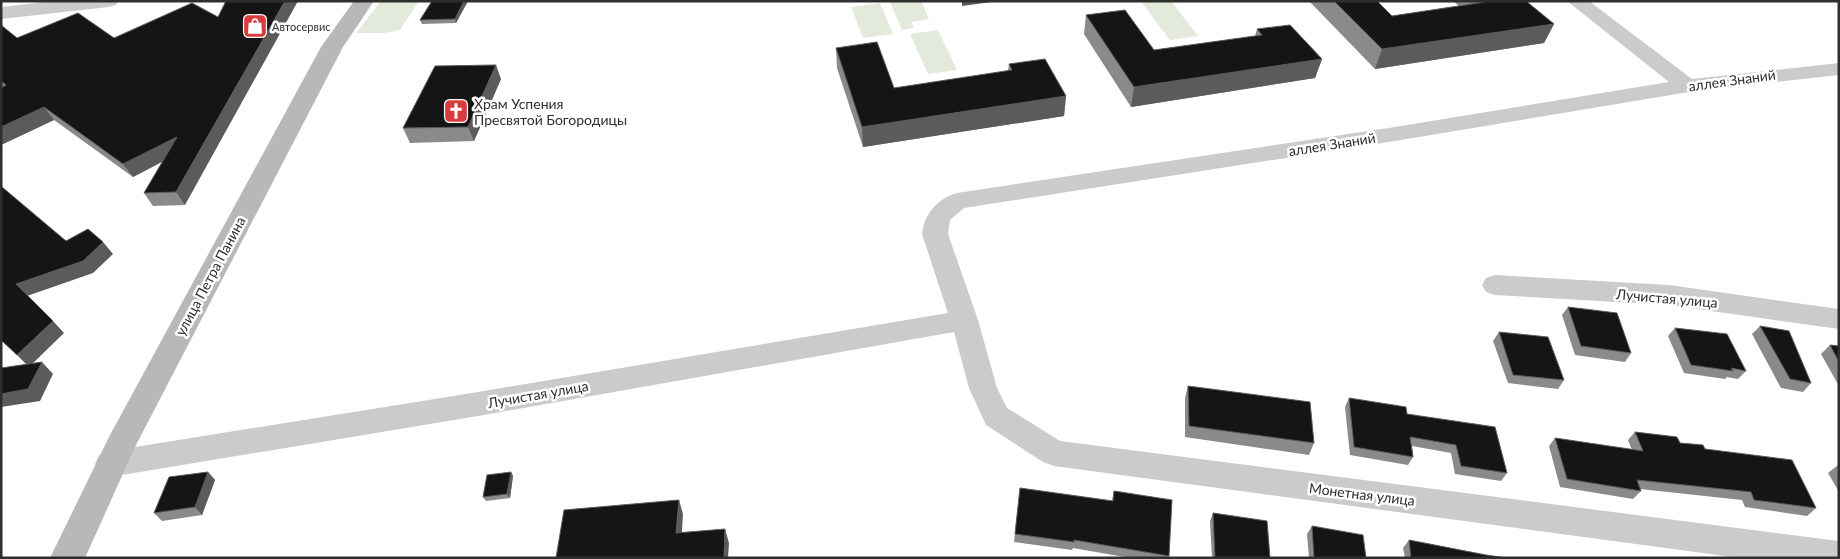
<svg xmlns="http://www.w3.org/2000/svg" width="1840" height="559" viewBox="0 0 1840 559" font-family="Lato,sans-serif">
<rect width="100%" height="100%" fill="#fff"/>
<g fill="#e3eadc">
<path d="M 381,1 L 419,1 L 400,30 L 385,33 L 356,33 Z"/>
<path d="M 921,1 L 929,19 L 911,22 L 914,28 L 902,30 L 890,2 Z"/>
<path d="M 1155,1 L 1171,1 L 1198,36 L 1170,40 L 1142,3 Z"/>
<path d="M 880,3 L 893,34 L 863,38 L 851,7 Z"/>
<path d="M 938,30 L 957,70 L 928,74 L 910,34 Z"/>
</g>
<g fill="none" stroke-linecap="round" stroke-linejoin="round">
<g fill="#cbcbcb" fill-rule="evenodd">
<path d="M 54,1 L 118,1 L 116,5 L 109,7 L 1,19 L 1,7 Z"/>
<path d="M 1567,1 L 1589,1 L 1692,79 L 1839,63 L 1839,75 L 1695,91 L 1395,141 L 964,208 L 950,220 L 948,234 L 978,320 L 997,388 L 1007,408 L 1060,441 L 1839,541 L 1839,558 L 1740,558 L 1054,466 L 1043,462 L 986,425 L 969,388 L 954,332 L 478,416 L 110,477 L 99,473 L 95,464 L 99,455 L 110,451 L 478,392 L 948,313 L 922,234 C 924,214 938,198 957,193 L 1395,127 L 1669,82 Z"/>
<path d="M 1495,275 L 1669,285 L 1839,309 L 1839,329 L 1669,305 L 1495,295 L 1486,292 L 1482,285 L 1486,278 Z"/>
</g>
<path fill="#b8b8b8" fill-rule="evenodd" d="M 354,1 L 374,1 L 343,47 L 135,447 L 85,558 L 50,558 L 110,435 L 321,47 Z"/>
</g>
<g fill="#8a8a8a">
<path d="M 432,1 L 468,1 L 456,23 L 422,24 L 420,20 Z"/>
<path d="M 1311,1 L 1377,1 L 1392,16 L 1459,6 L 1453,1 L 1526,1 L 1554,24 L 1544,43 L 1375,69 L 1310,2 Z"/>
<path d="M 1086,15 L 1154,50 L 1255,36 L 1257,29 L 1322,59 L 1315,78 L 1131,107 L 1084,34 Z"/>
<path d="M 1,25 L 17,38 L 114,38 L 185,205 L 153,206 L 144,193 L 162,162 L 133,177 L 54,120 L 1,145 L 1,88 L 3,87 L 1,86 Z"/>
<path d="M 836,48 L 894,88 L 1008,71 L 1009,64 L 1066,96 L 1064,116 L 863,147 L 837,68 Z"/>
<path d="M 501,79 L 474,141 L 410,143 L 403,128 Z"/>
<path d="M 1568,307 L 1631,353 L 1625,362 L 1575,355 L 1562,315 Z"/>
<path d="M 1760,326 L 1811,383 L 1803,392 L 1781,388 L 1752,334 Z"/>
<path d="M 1675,328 L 1746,371 L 1738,379 L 1727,377 L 1725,379 L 1684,373 L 1668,336 Z"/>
<path d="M 1499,332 L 1564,380 L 1558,389 L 1508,383 L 1493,341 Z"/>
<path d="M 1830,345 L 1839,346 L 1839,386 L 1821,354 Z"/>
<path d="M 1188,386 L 1314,443 L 1309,455 L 1185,437 L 1185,398 Z"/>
<path d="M 1349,398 L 1407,414 L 1507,473 L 1501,481 L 1455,474 L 1451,453 L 1412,446 L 1413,457 L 1408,465 L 1350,455 L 1345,407 Z"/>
<path d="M 1635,432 L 1705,449 L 1816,508 L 1807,516 L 1745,507 L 1742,500 L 1640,489 L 1641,491 L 1633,499 L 1560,487 L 1549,446 L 1555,438 L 1632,450 L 1628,440 Z"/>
<path d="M 1838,465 L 1839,465 L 1839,492 L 1828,473 Z"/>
<path d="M 208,472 L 215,480 L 202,515 L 162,521 L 154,513 Z"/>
<path d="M 511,472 L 513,476 L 510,498 L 486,501 L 483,497 Z"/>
<path d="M 1020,488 L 1112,501 L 1114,491 L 1169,556 L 1169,558 L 1130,558 L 1073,548 L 1072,550 L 1014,542 Z"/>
<path d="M 1213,513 L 1270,558 L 1212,558 L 1210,521 Z"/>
<path d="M 1312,526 L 1366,558 L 1309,558 L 1307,534 Z"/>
<path d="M 1409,540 L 1486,555 L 1507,558 L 1405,558 L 1403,548 Z"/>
</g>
<g fill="#5b5b5b">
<path d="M 285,1 L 298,1 L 185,205 L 176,192 Z"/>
<path d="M 464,1 L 468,1 L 456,23 L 455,19 Z"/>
<path d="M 962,1 L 999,1 L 962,6 Z"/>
<path d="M 1554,24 L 1544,43 L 1375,69 L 1382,49 Z"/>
<path d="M 1322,59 L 1315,78 L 1131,107 L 1134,87 Z"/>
<path d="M 496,65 L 501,79 L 474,141 L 468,127 Z"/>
<path d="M 1066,96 L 1064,116 L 863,147 L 862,127 Z"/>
<path d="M 44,107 L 54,120 L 1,145 L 1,127 Z"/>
<path d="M 177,137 L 186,149 L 133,177 L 123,164 Z"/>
<path d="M 103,242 L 113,254 L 93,273 L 27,296 L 16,284 Z"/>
<path d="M 53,321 L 64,333 L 29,367 L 17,355 Z"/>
<path d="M 42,362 L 53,374 L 40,401 L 1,407 L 1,394 Z"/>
<path d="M 208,472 L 215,480 L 202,515 L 195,507 Z"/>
<path d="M 511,472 L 513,476 L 510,498 L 507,494 Z"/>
<path d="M 679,500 L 683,514 L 681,547 L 676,533 Z"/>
<path d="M 725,529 L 729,543 L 728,558 L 724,558 Z"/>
</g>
<g fill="#151515" stroke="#5b5b5b">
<path d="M 226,1 L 285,1 L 176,192 L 144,193 L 177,137 L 123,164 L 44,107 L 1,127 L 1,88 L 6,85 L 1,81 L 1,25 L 17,38 L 78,13 L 114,38 L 192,3 L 218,17 Z"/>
<path d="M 432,1 L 464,1 L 455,19 L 420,20 Z"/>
<path d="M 1334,1 L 1377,1 L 1392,16 L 1485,2 L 1484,1 L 1526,1 L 1554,24 L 1382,49 Z"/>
<path d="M 1125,10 L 1154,50 L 1262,35 L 1257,29 L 1290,25 L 1322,59 L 1134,87 L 1086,15 Z"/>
<path d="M 877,42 L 894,88 L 1012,70 L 1009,64 L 1045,59 L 1066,96 L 862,127 L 836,48 Z"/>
<path d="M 496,65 L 468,127 L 403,128 L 435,66 Z"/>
<path d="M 2,187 L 66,241 L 88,229 L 103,242 L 83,261 L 16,284 L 53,321 L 17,355 L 1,340 L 1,188 Z"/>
<path d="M 1568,307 L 1617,313 L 1631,353 L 1581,346 Z"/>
<path d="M 1760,326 L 1789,331 L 1811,383 L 1790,379 Z"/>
<path d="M 1675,328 L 1727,334 L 1746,371 L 1731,368 L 1733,371 L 1691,365 Z"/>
<path d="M 1499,332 L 1548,337 L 1564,380 L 1513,375 Z"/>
<path d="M 1830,345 L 1839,346 L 1839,362 Z"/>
<path d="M 42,362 L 28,389 L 1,394 L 1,368 Z"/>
<path d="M 1188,386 L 1310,402 L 1314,443 L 1189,426 Z"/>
<path d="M 1349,398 L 1406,407 L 1407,414 L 1495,427 L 1507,473 L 1461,466 L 1456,445 L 1410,437 L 1413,457 L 1354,447 Z"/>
<path d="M 1635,432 L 1677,437 L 1680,443 L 1703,445 L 1705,449 L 1792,460 L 1816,508 L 1754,500 L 1751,492 L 1637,480 L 1641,491 L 1567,479 L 1555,438 L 1643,451 Z"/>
<path d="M 208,472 L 195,507 L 154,513 L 169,477 Z"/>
<path d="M 511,472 L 507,494 L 483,497 L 487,475 Z"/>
<path d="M 1020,488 L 1113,501 L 1114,491 L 1172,500 L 1169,556 L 1074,540 L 1074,542 L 1015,534 Z"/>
<path d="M 679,500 L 676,533 L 725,529 L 724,558 L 556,558 L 564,510 Z"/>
<path d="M 1213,513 L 1267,521 L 1270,558 L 1215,558 Z"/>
<path d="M 1312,526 L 1363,535 L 1366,558 L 1314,558 Z"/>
<path d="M 1409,540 L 1486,555 L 1507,558 L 1411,558 Z"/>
</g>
<defs>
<symbol id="shop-square" viewBox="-11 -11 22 22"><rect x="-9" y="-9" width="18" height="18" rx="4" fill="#d93c3c" stroke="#fff"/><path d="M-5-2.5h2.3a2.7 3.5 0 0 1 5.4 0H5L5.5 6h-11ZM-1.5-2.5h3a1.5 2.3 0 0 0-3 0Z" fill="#fff"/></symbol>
<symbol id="church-square" viewBox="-11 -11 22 22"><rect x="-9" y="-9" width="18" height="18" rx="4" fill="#d93c3c" stroke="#fff"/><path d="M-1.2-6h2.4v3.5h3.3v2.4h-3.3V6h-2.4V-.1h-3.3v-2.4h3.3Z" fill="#fff"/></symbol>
</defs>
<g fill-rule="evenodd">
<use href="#shop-square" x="241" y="12" width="28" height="28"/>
<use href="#church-square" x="442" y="97" width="28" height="28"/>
</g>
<g text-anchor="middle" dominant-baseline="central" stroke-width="5" stroke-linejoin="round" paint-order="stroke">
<g font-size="11" fill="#2e2e2e" stroke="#fff" text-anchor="start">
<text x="272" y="26">Автосервис</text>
</g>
<g font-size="14" fill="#2e2e2e" stroke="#fff">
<text transform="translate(1732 80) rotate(-8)">аллея Знаний</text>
<text transform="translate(1332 144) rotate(-9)">аллея Знаний</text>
<text transform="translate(210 276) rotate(-62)">улица Петра Панина</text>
<text transform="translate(1667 298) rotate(5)">Лучистая улица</text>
<text transform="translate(538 394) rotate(-10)">Лучистая улица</text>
<text transform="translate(1362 494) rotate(7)">Монетная улица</text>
</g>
<g font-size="14" fill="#2e2e2e" stroke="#fff" text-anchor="start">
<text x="474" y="103">Храм Успения<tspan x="474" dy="16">Пресвятой Богородицы</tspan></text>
</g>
</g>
<rect width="1840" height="559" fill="none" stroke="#2e2e2e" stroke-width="5"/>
</svg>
